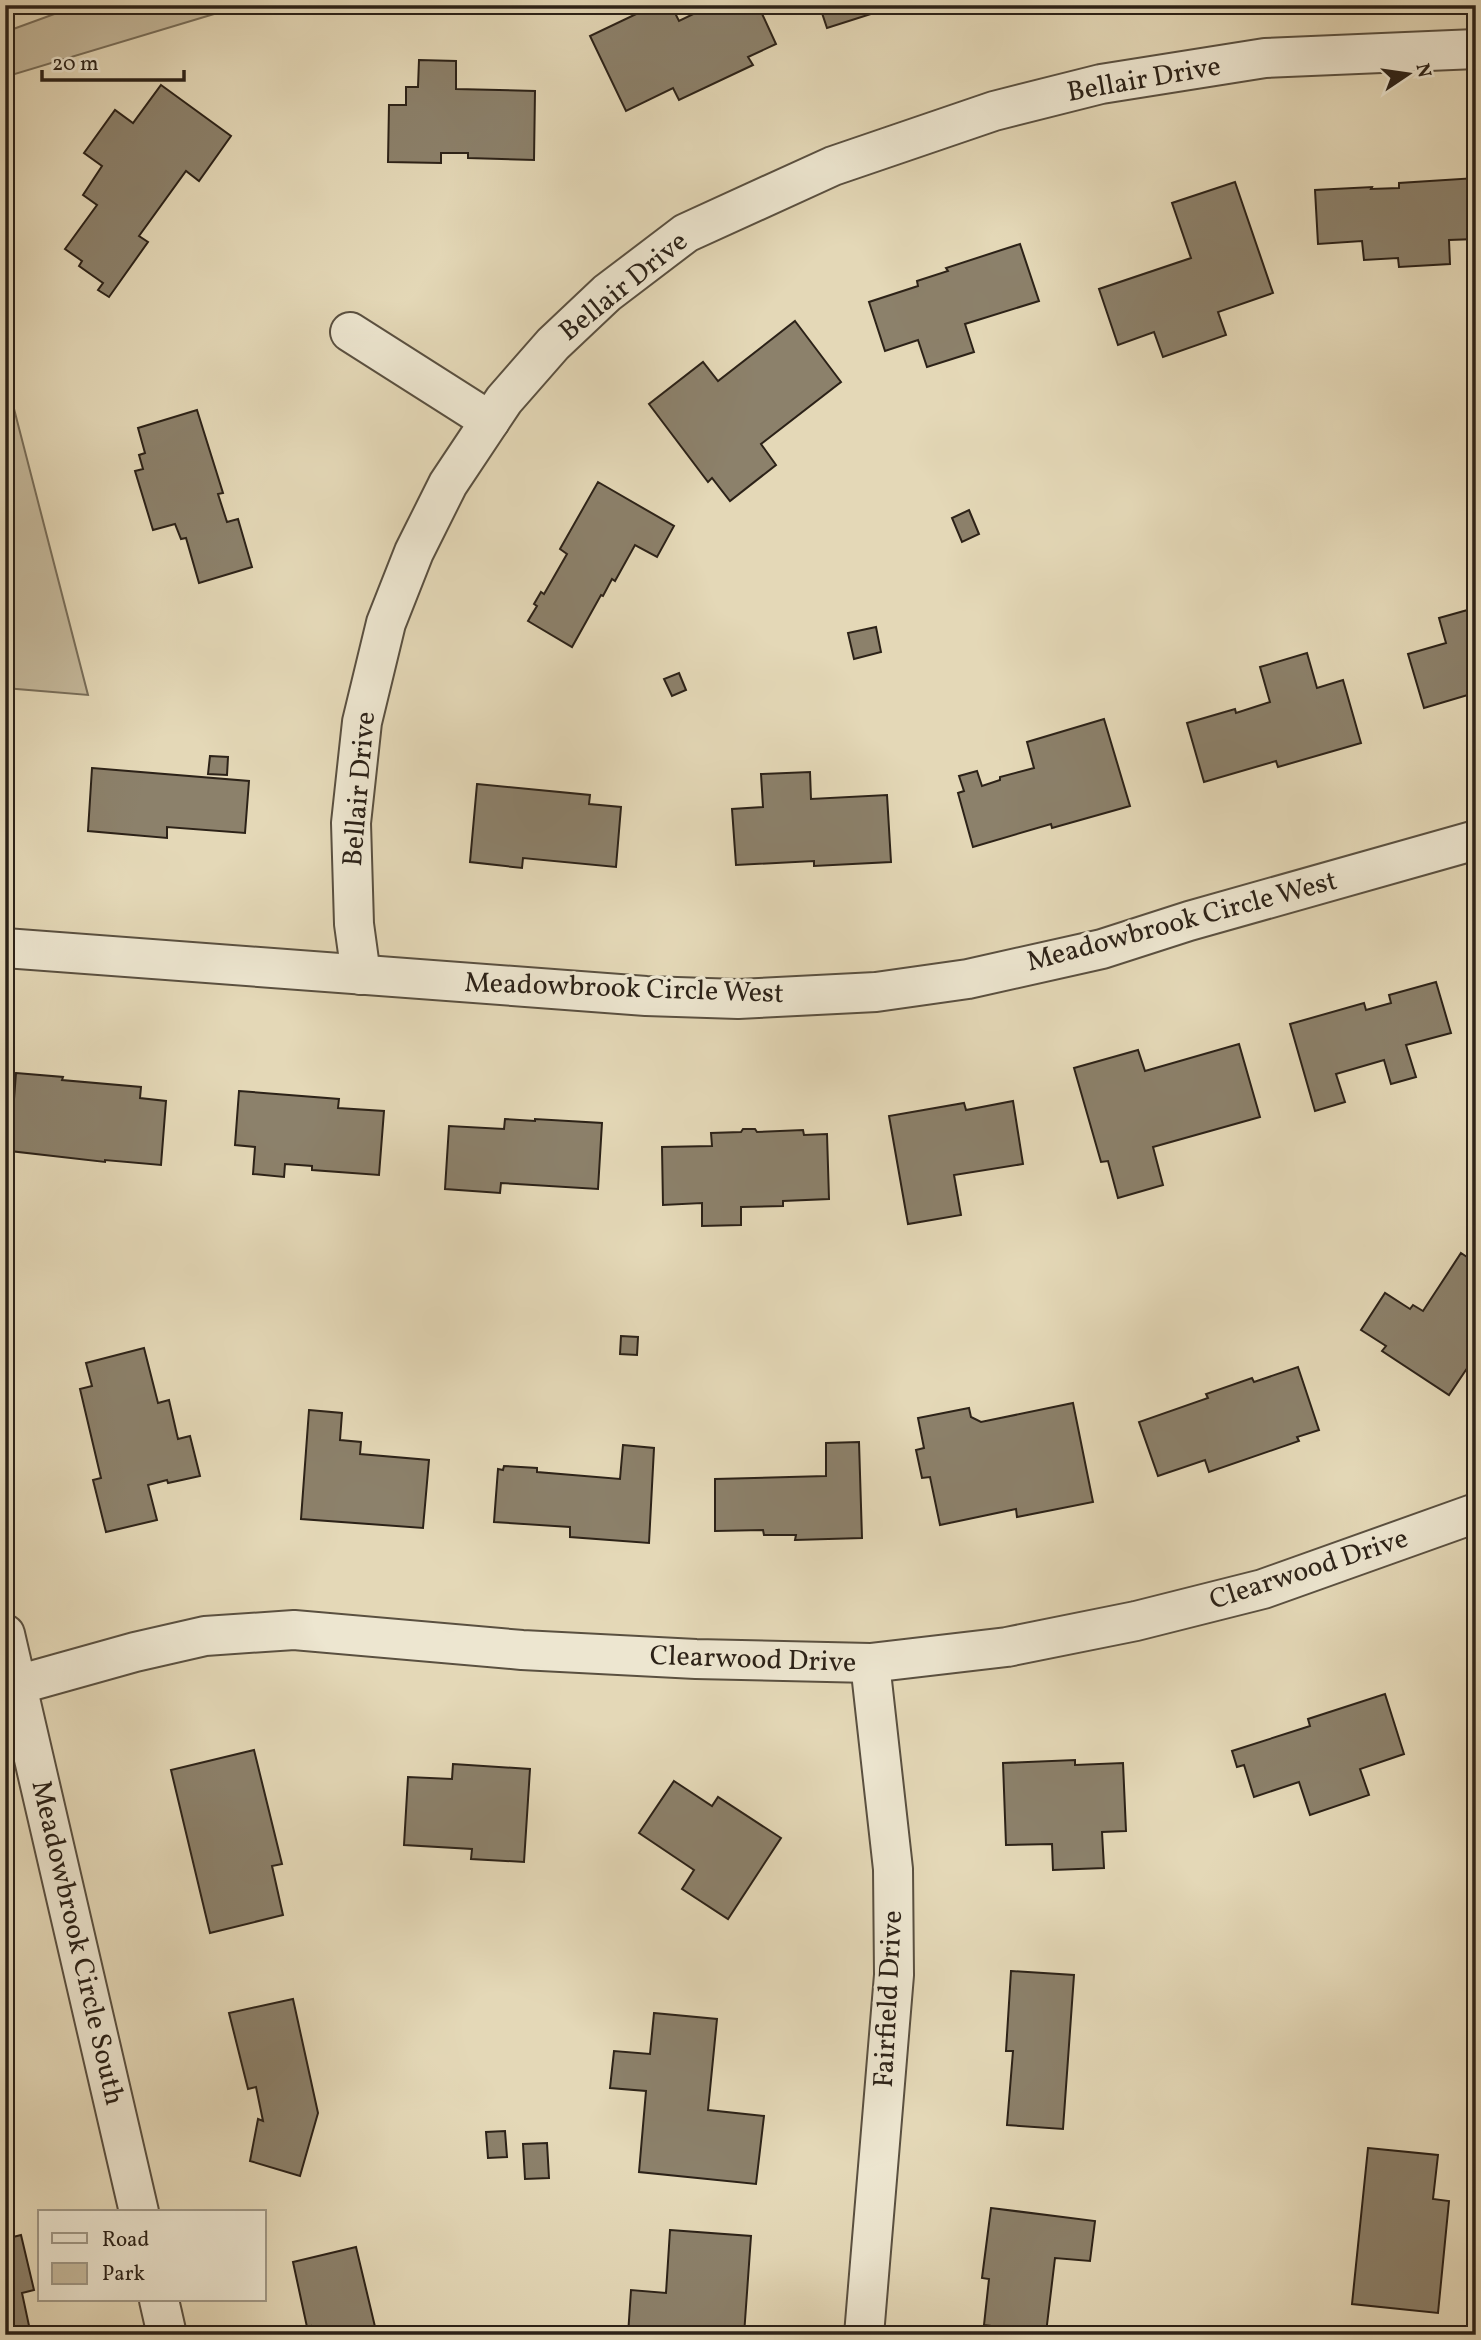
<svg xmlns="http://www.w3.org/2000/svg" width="1481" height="2340" viewBox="0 0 1481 2340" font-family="Vollkorn,serif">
<rect width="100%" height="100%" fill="#e4d8b7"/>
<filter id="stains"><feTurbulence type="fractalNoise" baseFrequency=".00286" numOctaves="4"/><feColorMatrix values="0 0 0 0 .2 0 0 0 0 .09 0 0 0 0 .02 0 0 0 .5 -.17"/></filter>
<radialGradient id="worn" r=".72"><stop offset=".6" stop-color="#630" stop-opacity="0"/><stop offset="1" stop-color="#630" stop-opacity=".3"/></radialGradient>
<g fill="#c5b99c" stroke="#786e5a" stroke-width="2">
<path d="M 79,5 L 244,5 L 5,77 L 5,32 Z"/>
<path d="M 5,374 L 88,695 L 5,688 Z"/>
</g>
<g fill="#8c816b" stroke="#2c2218" stroke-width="2">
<path d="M 655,5 L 671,5 L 679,21 L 712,5 L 758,5 L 776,44 L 748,57 L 753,65 L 679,100 L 673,88 L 626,111 L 590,36 Z"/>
<path d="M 833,5 L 899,5 L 827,28 L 821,10 Z"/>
<path d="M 419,60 L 456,61 L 456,89 L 535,91 L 534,160 L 468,158 L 468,153 L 441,153 L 441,163 L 388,162 L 389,105 L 406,105 L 406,87 L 418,87 Z"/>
<path d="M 161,85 L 231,136 L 199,181 L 186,171 L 139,236 L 148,242 L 109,297 L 98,290 L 103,283 L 79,266 L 82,261 L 65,249 L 97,205 L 83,195 L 102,166 L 84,153 L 115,110 L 133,123 Z"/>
<path d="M 1476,178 L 1476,239 L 1449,240 L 1450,264 L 1399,267 L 1398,258 L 1364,260 L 1362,241 L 1318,244 L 1315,190 L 1372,187 L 1371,189 L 1399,188 L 1399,183 Z"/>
<path d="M 1235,182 L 1273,293 L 1218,312 L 1226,335 L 1163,357 L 1154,332 L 1118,345 L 1099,289 L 1191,258 L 1172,203 Z"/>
<path d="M 1020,244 L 1039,301 L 965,324 L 974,352 L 927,367 L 918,340 L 885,351 L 869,302 L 918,286 L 917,281 L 948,271 L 946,268 Z"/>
<path d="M 795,321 L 841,382 L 761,444 L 776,465 L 730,501 L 712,478 L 708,482 L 649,404 L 703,362 L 718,381 Z"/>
<path d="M 197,410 L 223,493 L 218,494 L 227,522 L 238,519 L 252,567 L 199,583 L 186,538 L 181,539 L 175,524 L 153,530 L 135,471 L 143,469 L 139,455 L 145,453 L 138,428 Z"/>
<path d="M 598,482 L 674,526 L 657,557 L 635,545 L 615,581 L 612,579 L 603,596 L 601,595 L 572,647 L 528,621 L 537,606 L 534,604 L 541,592 L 544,594 L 567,554 L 560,549 Z"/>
<path d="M 969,510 L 979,534 L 962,542 L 952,518 Z"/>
<path d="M 1471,609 L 1476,625 L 1476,707 L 1471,694 L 1424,708 L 1408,654 L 1446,643 L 1439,618 Z"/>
<path d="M 876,627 L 881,652 L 854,659 L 848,633 Z"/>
<path d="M 1307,653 L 1317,688 L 1343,680 L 1361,743 L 1278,767 L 1276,761 L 1204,782 L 1187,723 L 1235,709 L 1236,713 L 1270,702 L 1260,667 Z"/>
<path d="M 679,673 L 686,690 L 672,696 L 664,679 Z"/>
<path d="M 1104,719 L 1130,806 L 1052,828 L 1051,824 L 973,847 L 958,793 L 964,791 L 959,776 L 977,771 L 982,786 L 1000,780 L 1000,777 L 1034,768 L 1027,742 Z"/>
<path d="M 210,756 L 228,757 L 227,775 L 208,774 Z"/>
<path d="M 92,768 L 249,781 L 245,833 L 167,827 L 167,838 L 88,831 Z"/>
<path d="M 810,772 L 811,799 L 887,795 L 891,862 L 814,866 L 814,861 L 736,865 L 732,809 L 763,807 L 761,774 Z"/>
<path d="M 477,784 L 590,795 L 589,804 L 621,807 L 616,867 L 523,858 L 522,868 L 470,862 Z"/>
<path d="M 1436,982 L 1451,1033 L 1406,1045 L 1416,1077 L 1391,1084 L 1384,1060 L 1336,1074 L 1345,1102 L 1315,1111 L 1290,1024 L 1364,1003 L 1366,1010 L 1391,1003 L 1389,995 Z"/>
<path d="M 1239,1044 L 1260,1117 L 1153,1147 L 1163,1185 L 1118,1198 L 1108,1161 L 1101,1162 L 1074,1068 L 1138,1050 L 1145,1071 Z"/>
<path d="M 16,1073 L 63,1077 L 62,1080 L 141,1087 L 140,1098 L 166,1101 L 161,1165 L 105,1160 L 105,1162 L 10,1151 Z"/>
<path d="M 239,1091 L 339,1099 L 338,1108 L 384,1111 L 379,1175 L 312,1170 L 312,1166 L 285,1164 L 284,1177 L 253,1174 L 255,1147 L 235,1145 Z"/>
<path d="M 1013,1101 L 1023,1164 L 954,1175 L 961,1215 L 908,1224 L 889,1116 L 964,1103 L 966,1110 Z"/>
<path d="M 505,1119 L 535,1121 L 535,1119 L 602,1123 L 598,1189 L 501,1183 L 500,1193 L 445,1189 L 449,1126 L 504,1129 Z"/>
<path d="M 743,1129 L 755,1129 L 757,1132 L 803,1130 L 804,1135 L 827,1134 L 829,1199 L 783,1201 L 783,1206 L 741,1207 L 741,1225 L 702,1226 L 702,1203 L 663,1205 L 662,1147 L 712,1146 L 711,1133 L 741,1132 Z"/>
<path d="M 1461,1253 L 1476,1263 L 1476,1355 L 1449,1395 L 1382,1351 L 1386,1346 L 1361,1330 L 1385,1293 L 1410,1309 L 1413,1305 L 1423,1311 Z"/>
<path d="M 621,1336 L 638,1337 L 637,1355 L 620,1354 Z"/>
<path d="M 144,1348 L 158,1403 L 169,1400 L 178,1439 L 190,1436 L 200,1476 L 168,1483 L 167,1480 L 148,1485 L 157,1520 L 106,1532 L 93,1480 L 101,1478 L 80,1389 L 92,1386 L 86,1363 Z"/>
<path d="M 1298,1367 L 1319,1430 L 1297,1437 L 1299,1441 L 1209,1472 L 1205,1460 L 1158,1476 L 1139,1422 L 1208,1398 L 1206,1394 L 1252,1378 L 1254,1382 Z"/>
<path d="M 1073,1403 L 1093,1502 L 1017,1517 L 1016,1509 L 940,1525 L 930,1477 L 922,1478 L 916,1450 L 924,1448 L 918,1418 L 969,1408 L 971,1417 L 981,1422 Z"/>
<path d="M 309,1410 L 342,1413 L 340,1440 L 361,1442 L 360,1454 L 429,1460 L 423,1528 L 301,1519 Z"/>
<path d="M 859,1442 L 862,1538 L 795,1540 L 796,1535 L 764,1535 L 763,1530 L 715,1531 L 715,1479 L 826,1476 L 826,1443 Z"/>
<path d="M 623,1445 L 654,1448 L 649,1543 L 570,1537 L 570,1527 L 494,1522 L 498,1469 L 503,1470 L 504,1466 L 537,1468 L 537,1472 L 620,1479 Z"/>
<path d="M 1385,1694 L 1404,1754 L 1360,1769 L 1369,1795 L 1310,1815 L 1299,1782 L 1254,1797 L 1244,1765 L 1237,1767 L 1232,1751 L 1310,1726 L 1308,1719 Z"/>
<path d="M 254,1750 L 282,1864 L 272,1866 L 283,1915 L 210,1933 L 171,1770 Z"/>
<path d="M 1075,1760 L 1075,1765 L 1123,1763 L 1126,1831 L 1102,1832 L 1104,1868 L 1053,1870 L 1052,1844 L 1006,1845 L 1003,1763 Z"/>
<path d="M 453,1764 L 530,1769 L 524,1862 L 471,1859 L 472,1849 L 404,1845 L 408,1777 L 452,1779 Z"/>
<path d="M 674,1781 L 712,1806 L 718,1797 L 781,1838 L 728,1919 L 682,1889 L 694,1870 L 639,1833 Z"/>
<path d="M 1011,1971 L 1074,1975 L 1063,2129 L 1007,2125 L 1013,2051 L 1006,2051 Z"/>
<path d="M 293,1999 L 318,2113 L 300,2176 L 250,2161 L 258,2119 L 263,2121 L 256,2087 L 248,2089 L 229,2013 Z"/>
<path d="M 654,2013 L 717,2019 L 708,2110 L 764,2116 L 756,2184 L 639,2172 L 646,2091 L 610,2088 L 614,2051 L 650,2054 Z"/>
<path d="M 505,2131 L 507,2157 L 488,2158 L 486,2132 Z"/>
<path d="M 547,2143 L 549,2178 L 525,2179 L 523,2144 Z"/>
<path d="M 1368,2148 L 1438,2155 L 1433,2199 L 1449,2201 L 1438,2313 L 1352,2304 Z"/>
<path d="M 991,2208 L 1095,2221 L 1090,2261 L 1055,2258 L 1046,2333 L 984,2325 L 989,2279 L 982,2278 Z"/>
<path d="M 670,2230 L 751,2236 L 744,2335 L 628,2335 L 631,2290 L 666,2293 Z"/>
<path d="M 21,2235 L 34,2290 L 22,2293 L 31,2335 L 5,2335 L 5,2239 Z"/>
<path d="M 356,2247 L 377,2335 L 314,2335 L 311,2326 L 307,2327 L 293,2262 Z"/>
</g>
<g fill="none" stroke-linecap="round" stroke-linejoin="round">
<defs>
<g id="street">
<path d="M 350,332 L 490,421"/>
<path d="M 5,948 L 646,996 L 738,999 L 876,992 L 968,979 L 1102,949 L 1189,921 L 1476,840"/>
<path d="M 361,975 L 354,924 L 351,823 L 362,722 L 386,623 L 414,552 L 448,484 L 504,400 L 553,344 L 607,293 L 686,233 L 833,166 L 994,111 L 1101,84 L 1265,58 L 1476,49"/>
<path d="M 5,1634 L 139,2212"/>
<path d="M 17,1685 L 135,1652 L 205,1636 L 294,1630 L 522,1650 L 696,1659 L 870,1663 L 1007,1647 L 1136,1621 L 1263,1589 L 1476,1513"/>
<path d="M 159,2300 L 167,2335"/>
<path d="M 864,2335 L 894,1975 L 893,1869 L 870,1663"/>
</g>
</defs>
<use href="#street" stroke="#5a5040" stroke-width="42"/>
<use href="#street" stroke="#ede6d0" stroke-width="38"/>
</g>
<g text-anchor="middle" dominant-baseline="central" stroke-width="7" stroke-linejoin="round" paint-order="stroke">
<g font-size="28" fill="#2c2218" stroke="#ede6d0">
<text transform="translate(1144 80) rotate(-10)">Bellair Drive</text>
<text transform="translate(624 287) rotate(-39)">Bellair Drive</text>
<text transform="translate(360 789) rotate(-85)">Bellair Drive</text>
<text transform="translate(1182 922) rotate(-15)">Meadowbrook Circle West</text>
<text transform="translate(624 989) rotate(2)">Meadowbrook Circle West</text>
<text transform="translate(1309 1570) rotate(-18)">Clearwood Drive</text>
<text transform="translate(753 1660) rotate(2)">Clearwood Drive</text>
<text transform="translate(77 1943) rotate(77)">Meadowbrook Circle South</text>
<text transform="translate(889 1999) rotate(-87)">Fairfield Drive</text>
</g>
</g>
<rect width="1481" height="2340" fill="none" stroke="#e4d8b7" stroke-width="28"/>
<rect x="7" y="7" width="1467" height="2326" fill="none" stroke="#2c2218" stroke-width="3.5"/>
<rect x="14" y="14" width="1453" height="2312" fill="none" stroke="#2c2218" stroke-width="2"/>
<rect x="38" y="2210" width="228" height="91" fill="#ede6d0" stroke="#a09886" stroke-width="2"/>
<rect x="52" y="2233" width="35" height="10" fill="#ede6d0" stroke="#a09886" stroke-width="2"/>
<text x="102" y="2246" font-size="21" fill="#2c2218">Road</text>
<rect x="52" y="2263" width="35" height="21" fill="#c5b99c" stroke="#a09886" stroke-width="2"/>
<text x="102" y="2280" font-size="21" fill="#2c2218">Park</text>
<g transform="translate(1408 74) rotate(77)" stroke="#ede6d0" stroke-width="5" paint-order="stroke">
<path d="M0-5L12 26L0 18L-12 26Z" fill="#2c2218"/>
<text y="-10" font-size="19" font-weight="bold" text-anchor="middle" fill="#2c2218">N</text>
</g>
<path d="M42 70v10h142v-10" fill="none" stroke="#2c2218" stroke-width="3.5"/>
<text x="52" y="70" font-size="21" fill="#2c2218" stroke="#ede6d0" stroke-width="5" paint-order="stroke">20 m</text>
<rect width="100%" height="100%" filter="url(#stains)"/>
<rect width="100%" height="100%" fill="url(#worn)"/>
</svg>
